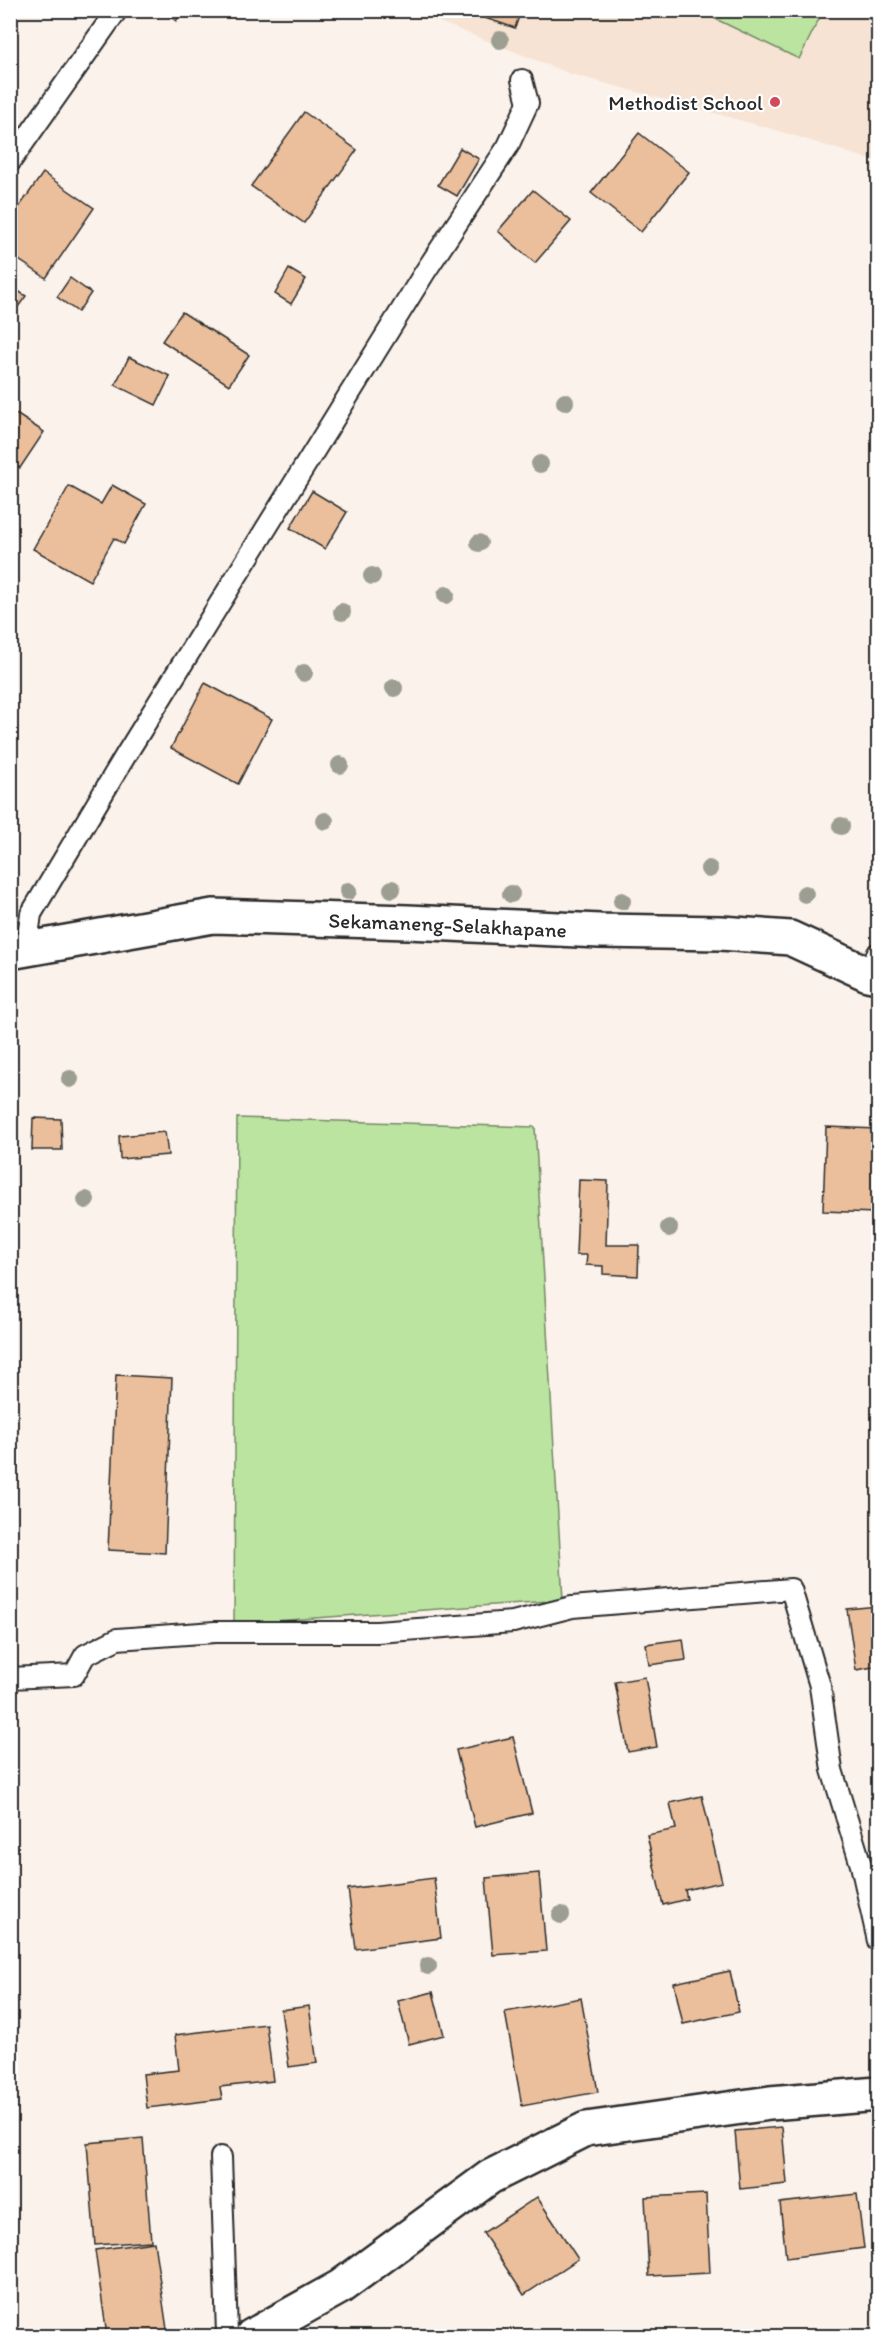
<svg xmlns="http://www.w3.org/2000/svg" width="889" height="2347" viewBox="0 0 889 2347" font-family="Itim,sans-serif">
<rect width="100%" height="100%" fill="#fbf2eb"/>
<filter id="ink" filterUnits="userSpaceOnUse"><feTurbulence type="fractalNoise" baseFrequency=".0167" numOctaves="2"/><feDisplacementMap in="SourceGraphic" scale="12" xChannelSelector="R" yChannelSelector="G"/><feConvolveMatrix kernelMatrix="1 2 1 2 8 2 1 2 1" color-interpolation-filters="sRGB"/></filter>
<g filter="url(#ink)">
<path fill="#f6e3d3" d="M 412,11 L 878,11 L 878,162 L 776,130 L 568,73 Z"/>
<g fill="#bbe4a0" stroke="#738866" stroke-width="1.5">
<path d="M 699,11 L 823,11 L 799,59 Z"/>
<path d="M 237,1118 L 535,1127 L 563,1600 L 234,1624 Z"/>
</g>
<g fill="#ebbf9b" stroke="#2b2b2b" stroke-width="1.5">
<path d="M 162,10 L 184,10 L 176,21 Z"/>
<path d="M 461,10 L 521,10 L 515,28 Z"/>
<path d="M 304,112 L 357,150 L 304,223 L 251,186 Z"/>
<path d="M 639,133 L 689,172 L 641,232 L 591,193 Z"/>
<path d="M 460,148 L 479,159 L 457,196 L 438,185 Z"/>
<path d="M 43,173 L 94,208 L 46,278 L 10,254 L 10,220 Z"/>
<path d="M 533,190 L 571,221 L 535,263 L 498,231 Z"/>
<path d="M 289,269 L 306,279 L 291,304 L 275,294 Z"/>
<path d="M 70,278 L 91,293 L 78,312 L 57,297 Z"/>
<path d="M 10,286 L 26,296 L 10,318 Z"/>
<path d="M 182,312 L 249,355 L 229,385 L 162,341 Z"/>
<path d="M 129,357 L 170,376 L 156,405 L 115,385 Z"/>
<path d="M 10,410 L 44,432 L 20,468 L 10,462 Z"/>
<path d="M 112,485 L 146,504 L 124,544 L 114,538 L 90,581 L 33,549 L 69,486 L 101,504 Z"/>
<path d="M 312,491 L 347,512 L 325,549 L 290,528 Z"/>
<path d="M 205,683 L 272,719 L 238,784 L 171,748 Z"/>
<path d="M 33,1118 L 61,1119 L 62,1150 L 32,1150 Z"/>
<path d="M 826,1127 L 878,1129 L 875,1213 L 823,1211 Z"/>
<path d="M 165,1132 L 168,1155 L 120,1159 L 119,1136 Z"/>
<path d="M 579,1180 L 608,1181 L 606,1245 L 639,1245 L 638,1276 L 603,1274 L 603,1266 L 586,1265 L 587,1255 L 576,1255 Z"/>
<path d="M 116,1375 L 172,1378 L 165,1553 L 108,1550 Z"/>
<path d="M 878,1606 L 878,1666 L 856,1670 L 847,1609 Z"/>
<path d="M 683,1639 L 686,1660 L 649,1665 L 646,1644 Z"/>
<path d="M 645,1677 L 657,1747 L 628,1752 L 615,1682 Z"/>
<path d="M 513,1737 L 532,1813 L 475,1827 L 456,1750 Z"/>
<path d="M 702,1796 L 722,1882 L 685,1890 L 687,1899 L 663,1905 L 647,1835 L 676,1829 L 670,1803 Z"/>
<path d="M 539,1873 L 546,1951 L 493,1955 L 486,1878 Z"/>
<path d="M 434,1878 L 441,1938 L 356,1949 L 348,1889 Z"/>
<path d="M 730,1971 L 739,2012 L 683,2024 L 674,1983 Z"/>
<path d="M 433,1992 L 444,2035 L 409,2044 L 398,2001 Z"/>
<path d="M 581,1998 L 598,2092 L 522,2106 L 505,2012 Z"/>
<path d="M 309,2006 L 317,2063 L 289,2067 L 281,2010 Z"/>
<path d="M 266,2024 L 273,2081 L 220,2087 L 222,2099 L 147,2108 L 143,2074 L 179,2070 L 175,2035 Z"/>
<path d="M 782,2127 L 787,2184 L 740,2189 L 735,2131 Z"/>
<path d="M 143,2138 L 151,2241 L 95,2245 L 87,2143 Z"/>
<path d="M 706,2194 L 710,2273 L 649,2276 L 645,2197 Z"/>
<path d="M 857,2194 L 864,2248 L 786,2258 L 780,2203 Z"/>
<path d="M 537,2197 L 578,2259 L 524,2295 L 483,2233 Z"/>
<path d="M 154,2242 L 168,2336 L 107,2336 L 95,2250 Z"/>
</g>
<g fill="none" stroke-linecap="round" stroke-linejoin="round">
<defs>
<g id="service">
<path d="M 10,162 L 117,10"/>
<path d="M 26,950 L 31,914 L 127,753 L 425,272 L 508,146 L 528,103 L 522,80"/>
<path d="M 868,974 L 878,953"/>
<path d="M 10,1678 L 74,1675 L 85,1655 L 117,1639 L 215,1632 L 377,1632 L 513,1622 L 572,1607 L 791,1589 L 820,1686 L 832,1770 L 861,1865 L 878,1941"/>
<path d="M 221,2157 L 227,2334 L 229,2336"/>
</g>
<path id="minor" d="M 252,2336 L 340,2287 L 490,2177 L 586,2129 L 770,2103 L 878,2094"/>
<g id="tertiary">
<path id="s1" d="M 10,952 L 213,916 L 408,922 L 600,931 L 721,933 L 790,938 L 868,974 L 878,976"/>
</g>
</defs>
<use href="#service" stroke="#2b2b2b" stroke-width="24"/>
<use href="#minor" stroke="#2b2b2b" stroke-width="38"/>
<use href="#tertiary" stroke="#2b2b2b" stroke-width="38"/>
<use href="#service" stroke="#fff" stroke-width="20"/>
<use href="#minor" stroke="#fff" stroke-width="33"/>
<use href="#tertiary" stroke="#fff" stroke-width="33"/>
</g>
<g fill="#9c9e91">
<circle cx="500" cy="40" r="9"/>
<circle cx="565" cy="402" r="9"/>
<circle cx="540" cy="464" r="9"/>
<circle cx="479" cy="543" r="9"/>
<circle cx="372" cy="576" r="9"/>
<circle cx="446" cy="595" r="9"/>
<circle cx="342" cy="612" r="9"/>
<circle cx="304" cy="673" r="9"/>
<circle cx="394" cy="688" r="9"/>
<circle cx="340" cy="765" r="9"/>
<circle cx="325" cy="821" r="9"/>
<circle cx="841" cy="826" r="9"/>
<circle cx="709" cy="869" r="9"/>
<circle cx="392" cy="889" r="9"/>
<circle cx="348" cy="891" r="9"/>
<circle cx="511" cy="894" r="9"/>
<circle cx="805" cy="894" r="9"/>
<circle cx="622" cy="901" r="9"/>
<circle cx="70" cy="1079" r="9"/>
<circle cx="86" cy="1200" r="9"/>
<circle cx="669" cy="1228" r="9"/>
<circle cx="561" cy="1915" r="9"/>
<circle cx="428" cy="1966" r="9"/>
</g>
</g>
<circle fill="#d1495b" stroke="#fff" stroke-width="2" cx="775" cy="102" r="6"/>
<g text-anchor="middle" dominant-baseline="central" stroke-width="4.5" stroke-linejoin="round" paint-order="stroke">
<g font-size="21" fill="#2b2b2b" stroke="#fff" text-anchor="end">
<text x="763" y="102">Methodist School</text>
</g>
<g font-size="21" fill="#2b2b2b" stroke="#fff">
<text stroke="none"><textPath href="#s1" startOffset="441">Sekamaneng-Selakhapane</textPath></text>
</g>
</g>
<rect width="889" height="2347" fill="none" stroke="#fff" stroke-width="36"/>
<rect x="18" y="18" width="853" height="2311" fill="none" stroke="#2b2b2b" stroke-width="2" filter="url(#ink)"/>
</svg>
